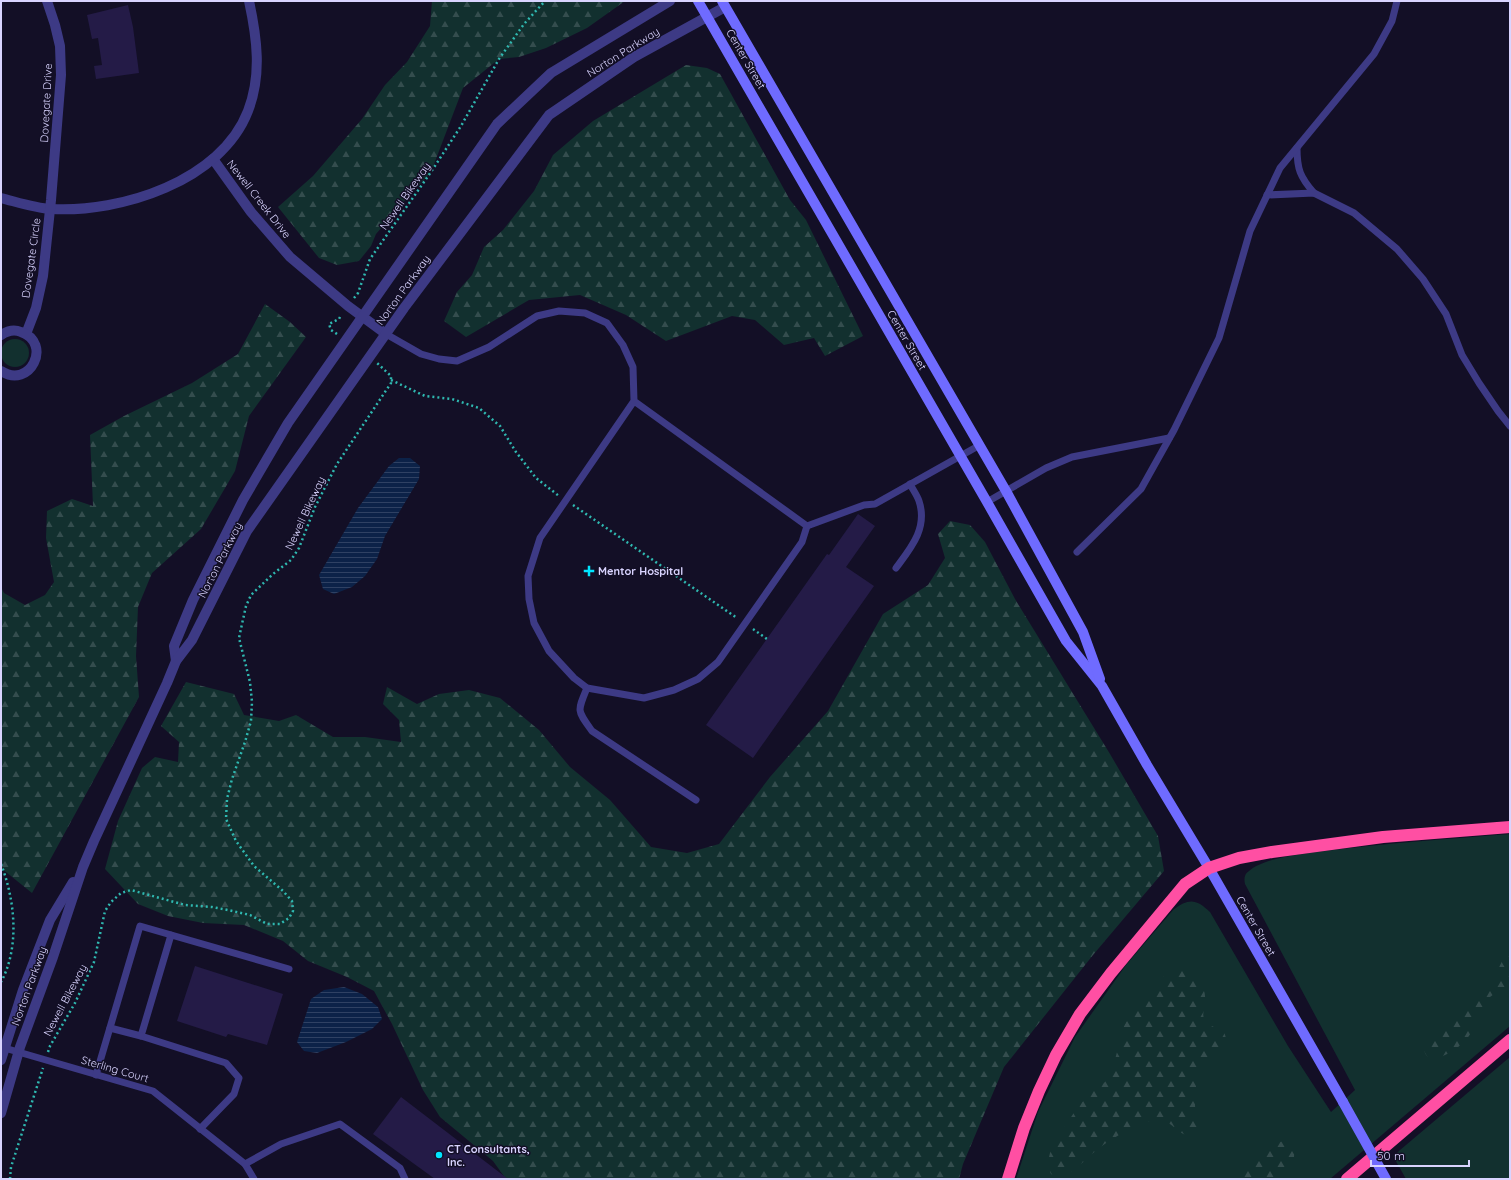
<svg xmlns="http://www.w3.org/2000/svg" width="1511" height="1180" viewBox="0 0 1511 1180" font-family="Quicksand,sans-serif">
<defs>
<pattern id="forest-firs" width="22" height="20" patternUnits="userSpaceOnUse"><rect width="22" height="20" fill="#12302f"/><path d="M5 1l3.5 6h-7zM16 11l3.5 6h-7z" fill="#344d4e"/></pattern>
<pattern id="water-rules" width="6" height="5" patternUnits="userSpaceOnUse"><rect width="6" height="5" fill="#0c2248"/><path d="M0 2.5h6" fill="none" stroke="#2f4163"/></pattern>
</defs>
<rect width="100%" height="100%" fill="#130f26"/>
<g fill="#12302f">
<circle cx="15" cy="353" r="14"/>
<path d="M 1510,834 L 1510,1026 L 1330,1179 L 1016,1179 L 1038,1112 L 1075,1037 L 1126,965 L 1173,910 C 1189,898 1196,899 1210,912 L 1288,1046 L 1331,1112 L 1355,1090 L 1245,884 C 1244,879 1244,874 1249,871 C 1265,857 1304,854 1325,851 C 1386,843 1448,839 1510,834 Z"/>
<path d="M 1510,1057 L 1510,1179 L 1406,1179 L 1393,1156 Z"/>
</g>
<g fill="url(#forest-firs)">
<path d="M 432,1 L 625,1 L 587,28 L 546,48 L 519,57 L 499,59 L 463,88 L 431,172 L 400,206 L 376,234 L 371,246 L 359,261 L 337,265 L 319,258 L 278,207 L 313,176 L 362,119 L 385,85 L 407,62 L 430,26 Z"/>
<path d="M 686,65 L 707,68 L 720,74 L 790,200 L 806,220 L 863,336 L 825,356 L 814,338 L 784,345 L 755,320 L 732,316 L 666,341 L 626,315 L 580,295 L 529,300 L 466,337 L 444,321 L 457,292 L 472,275 L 484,247 L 503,230 L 534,191 L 553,155 L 593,121 Z"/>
<path d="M 265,304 L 290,322 L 306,337 L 249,416 L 235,471 L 201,529 L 152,573 L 138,607 L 136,656 L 139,697 L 32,893 L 1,868 L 1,587 L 4,593 L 25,605 L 45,595 L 54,582 L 46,538 L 47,511 L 72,499 L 93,506 L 90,435 L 124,416 L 192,383 L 238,354 Z"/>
<path d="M 950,521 L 970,525 L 985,542 L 1015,599 L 1110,754 L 1158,836 L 1164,871 L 1093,955 L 1004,1067 L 963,1164 L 959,1179 L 506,1179 L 493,1161 L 440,1117 L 423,1090 L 392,1024 L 374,991 L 347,977 L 308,961 L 283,941 L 244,925 L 203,923 L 168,916 L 138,904 L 105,869 L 118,821 L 142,768 L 155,757 L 178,762 L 179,742 L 161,726 L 186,682 L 234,694 L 244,715 L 279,721 L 296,715 L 333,737 L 365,737 L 401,742 L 399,720 L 383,704 L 387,687 L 417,704 L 439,694 L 469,690 L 500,698 L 539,730 L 570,767 L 610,800 L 651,847 L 687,853 L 719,844 L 770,777 L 828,711 L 883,614 L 928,585 L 945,558 L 938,534 Z"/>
<path d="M 1510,952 L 1510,988 C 1502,992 1494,992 1488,999 C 1480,1009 1477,1022 1471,1033 C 1463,1046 1446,1057 1431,1060 C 1426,1056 1422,1050 1425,1044 C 1431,1034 1446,1034 1453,1025 C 1457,1020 1460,1012 1464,1006 C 1470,997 1481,992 1489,984 C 1496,976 1500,964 1506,954 Z"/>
<path d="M 1183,966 C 1197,970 1207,988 1205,1003 C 1205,1010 1201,1014 1205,1020 C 1211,1031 1230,1025 1225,1045 C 1224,1054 1215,1058 1209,1063 C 1190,1080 1195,1105 1197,1127 L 1196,1131 L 1188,1136 C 1178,1133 1172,1123 1162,1120 C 1145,1117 1111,1139 1098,1149 C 1089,1156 1081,1165 1072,1171 C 1067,1174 1062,1175 1057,1177 L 1051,1174 L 1047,1165 L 1050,1153 L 1064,1128 L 1077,1108 L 1091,1092 L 1105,1082 L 1113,1067 L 1124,1026 L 1133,1009 L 1165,975 L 1174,969 Z"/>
<path d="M 1288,1140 C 1296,1146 1296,1158 1290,1167 C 1288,1171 1282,1175 1279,1179 L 1230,1179 C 1247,1165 1266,1143 1288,1140 Z"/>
</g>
<g fill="url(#water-rules)">
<path d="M 399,458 L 410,458 L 420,466 L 419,479 L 385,536 L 377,559 L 365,576 L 352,587 L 334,594 L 323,589 L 319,575 L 358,508 L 389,466 Z"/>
<path d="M 344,987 L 362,994 L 378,1007 L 382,1019 L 372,1029 L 346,1042 L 317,1053 L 304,1051 L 297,1042 L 311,999 L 324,990 Z"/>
</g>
<g fill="#241b47">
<path d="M 128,5 L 133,27 L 139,73 L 96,79 L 94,66 L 102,65 L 98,38 L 92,39 L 87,15 Z"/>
<path d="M 858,514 L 875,526 L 846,567 L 874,586 L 753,758 L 706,725 L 827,554 L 829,555 Z"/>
<path d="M 195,966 L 283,994 L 267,1045 L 228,1034 L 226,1037 L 177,1021 Z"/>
<path d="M 401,1097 L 508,1179 L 435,1179 L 373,1134 Z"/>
</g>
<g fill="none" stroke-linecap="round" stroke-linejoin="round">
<g stroke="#2fb8b0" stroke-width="2.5" stroke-dasharray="2 3" stroke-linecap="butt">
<path d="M 354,298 L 358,293 L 370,259 L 431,172 L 461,126 L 499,59 L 524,24 L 545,1"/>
<path d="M 337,334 L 331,330 L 329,324 L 339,319 L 341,315"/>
<path d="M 391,380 L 425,396 L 452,399 L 479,408 L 500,426 L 516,452 L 536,478 L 559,496"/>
<path d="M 573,505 L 737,618"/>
<path d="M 753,629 L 767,639"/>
<path d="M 1,864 C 15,900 20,947 1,982"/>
<path d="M 48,1052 L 50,1046 L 75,1003 L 94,962 L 105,911 L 111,902 L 121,893 L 131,890 L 185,905 L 212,907 L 228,910 L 250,915 L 267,924 L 280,924 L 289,918 L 293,911 L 292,901 L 283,891 L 254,866 L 236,841 L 226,819 L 227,799 L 232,779 L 245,742 L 251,721 L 252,702 L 250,682 L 239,638 L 242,624 L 246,606 L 251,595 L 273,574 L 291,560 L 299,548 L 315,507 L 337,464 L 391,383 L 391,376 L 377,363"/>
<path d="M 10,1179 L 11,1167 L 43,1068"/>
</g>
<g stroke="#3d3a85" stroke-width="7">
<path d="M 1297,148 C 1297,169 1300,177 1314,193"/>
<path d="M 1267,195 L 1314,193 L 1354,213 L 1397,249 L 1423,279 L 1446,314 L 1462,355 L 1479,383 L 1498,411 L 1510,426"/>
<path d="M 386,334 L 421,354 L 439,359 L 457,361 L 489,347 L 537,316 L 559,311 L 585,313 L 607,323 L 623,345 L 633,367 L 634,401 L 807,526 L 802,542 L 718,662 L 698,679 L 674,690 L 644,698 L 587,688 L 574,678 L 549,651 L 534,623 L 529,599 L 528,576 L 540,538 L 634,401"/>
<path d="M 987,502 L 1046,468 L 1072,457 L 1169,438"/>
<path d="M 807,526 L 864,505 L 875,504 L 980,445"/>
<path d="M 1077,552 L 1141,489 L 1174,430 L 1219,338 L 1250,231 L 1280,168 L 1374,54 L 1392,21 L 1397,1"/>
<path d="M 896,568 C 911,548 928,528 919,501 C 917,495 913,490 910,484"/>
<path d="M 587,688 C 577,712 577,710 592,731 L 696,800"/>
<path d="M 171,935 L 141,1036 L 226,1063 L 239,1078 L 234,1094 L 200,1129"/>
<path d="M 110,1028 L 141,1036"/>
<path d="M 1,1047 L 153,1091 L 245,1164 L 254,1179"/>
<path d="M 96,1075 L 140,926 L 289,969"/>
<path d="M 245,1164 L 281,1144 L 340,1124 L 400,1168 L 405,1179"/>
</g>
<g stroke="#3d3a85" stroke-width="10">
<path d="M 213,159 L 251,212 L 290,257 L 348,306 L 386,334"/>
<path d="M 1,198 C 17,202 35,208 51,209 C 121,213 221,181 248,111 C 262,75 257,38 249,1"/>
<path d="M 26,334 L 36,308 L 43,276 L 51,200 L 61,75 L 60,46 L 55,25 L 47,1"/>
<path d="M 1,335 C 7,331 14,329 21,332 C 53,343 30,390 1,371"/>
<path d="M 176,661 L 174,646 L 193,600 L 243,500 L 288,423 L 497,124 L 551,73 L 670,1"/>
<path d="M 1,1060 L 23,990 L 50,920 L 73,882"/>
<path d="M 1,1113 L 20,1047 L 53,957 L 83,867 L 94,841 L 167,683 L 176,661 L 192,640 L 247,531 L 404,308 L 549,115 L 634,57 L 725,7"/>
</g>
<g stroke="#6f6bff" stroke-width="10">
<path d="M 698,1 L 987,502 L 1066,641 L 1102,686 L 1147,765 L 1209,868 L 1343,1102"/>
<path d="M 722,1 L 1006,491 L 1083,632 L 1100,679"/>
</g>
<g stroke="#ff4fa3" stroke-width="12">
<path d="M 1008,1179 L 1024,1128 L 1039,1091 L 1056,1055 L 1080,1014 L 1111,973 L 1185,884 L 1209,868 L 1239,858 L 1272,852 L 1383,837 L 1510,827"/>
<path d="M 1347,1179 L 1510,1040"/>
</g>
<path stroke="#6f6bff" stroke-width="10" d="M 1343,1102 L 1386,1179"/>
</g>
<g fill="#00e5ff" stroke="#130f26" stroke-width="1.5">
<path d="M587 565h4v4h4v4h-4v4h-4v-4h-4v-4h4z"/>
<circle cx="439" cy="1155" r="4"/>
</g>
<g text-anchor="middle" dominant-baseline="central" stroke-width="3" stroke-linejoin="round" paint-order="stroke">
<g font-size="11" fill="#d9d4ff" stroke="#130f26">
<text transform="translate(623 52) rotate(-32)">Norton Parkway</text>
<text transform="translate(746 59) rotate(60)">Center Street</text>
<text transform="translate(46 103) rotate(-87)">Dovegate Drive</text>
<text transform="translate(405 196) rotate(-55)">Newell Bikeway</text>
<text transform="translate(259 199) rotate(52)">Newell Creek Drive</text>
<text transform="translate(31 258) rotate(-82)">Dovegate Circle</text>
<text transform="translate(403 290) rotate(-54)">Norton Parkway</text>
<text transform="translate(907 340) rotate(60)">Center Street</text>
<text transform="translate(305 513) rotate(-65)">Newell Bikeway</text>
<text transform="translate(220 560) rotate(-63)">Norton Parkway</text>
<text transform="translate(1256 926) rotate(60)">Center Street</text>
<text transform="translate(29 986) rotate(-70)">Norton Parkway</text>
<text transform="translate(65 1000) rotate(-62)">Newell Bikeway</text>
<text transform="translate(115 1069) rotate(16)">Sterling Court</text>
</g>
<g font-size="11" font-weight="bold" fill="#d9d4ff" stroke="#130f26" text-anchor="start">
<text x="598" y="571">Mentor Hospital</text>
<text x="447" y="1149">CT Consultants,<tspan x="447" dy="13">Inc.</tspan></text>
</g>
</g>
<rect width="1511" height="1180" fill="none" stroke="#d9d4ff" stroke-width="4"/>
<path d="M1371 1160v6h98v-6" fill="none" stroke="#d9d4ff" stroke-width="2"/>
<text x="1377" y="1160" font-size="12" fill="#d9d4ff" stroke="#130f26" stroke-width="3" paint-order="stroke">50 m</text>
</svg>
